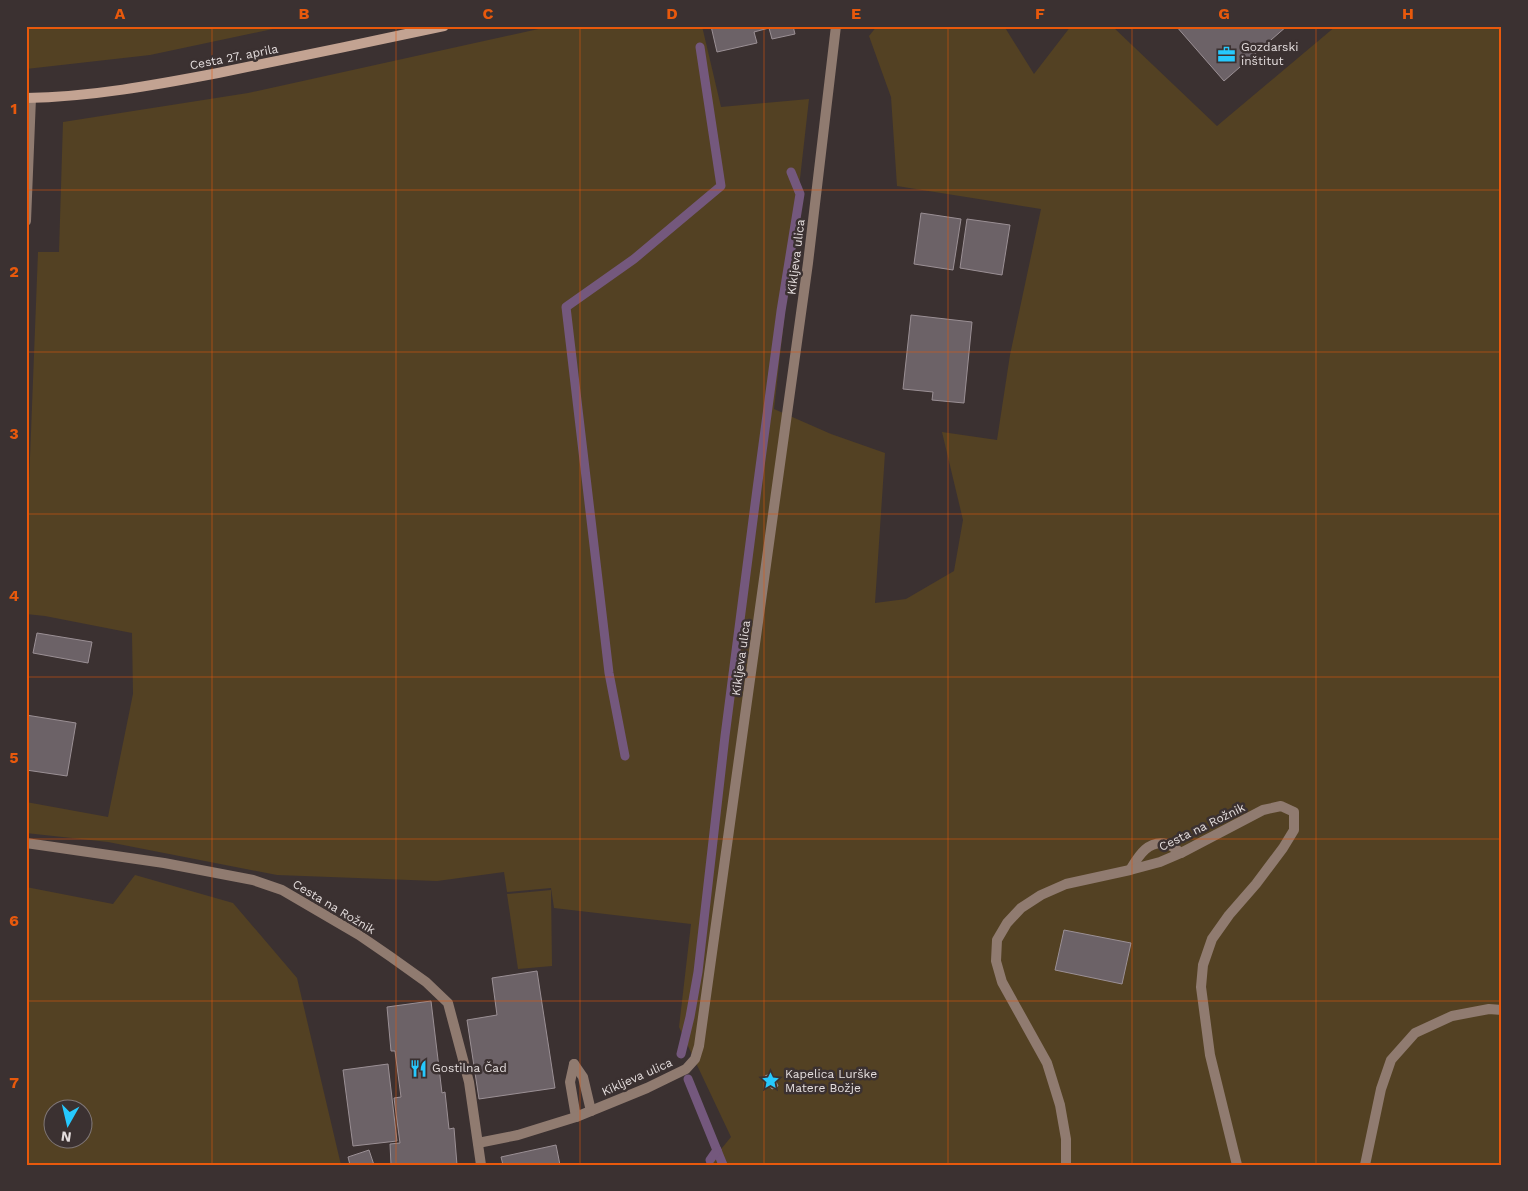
<svg xmlns="http://www.w3.org/2000/svg" width="1528" height="1191" viewBox="0 0 1528 1191" font-family="'Work Sans',sans-serif">
<rect width="100%" height="100%" fill="#3b3131"/>
<g fill="#534123" fill-rule="evenodd">
<path d="M 26,26 L 287,26 L 150,55 L 26,69 Z"/>
<path d="M 552,26 L 702,26 L 721,107 L 809,99 L 774,409 L 831,434 L 885,453 L 875,603 L 906,599 L 954,571 L 963,520 L 942,432 L 997,440 L 1010,355 L 1041,209 L 897,186 L 891,97 L 869,36 L 877,26 L 1004,26 L 1034,74 L 1071,26 L 1113,27 L 1217,126 L 1336,26 L 1502,26 L 1502,1165 L 708,1165 L 731,1137 L 679,1027 L 691,924 L 554,908 L 551,888 L 507,892 L 504,872 L 437,881 L 277,875 L 108,842 L 26,833 L 26,802 L 108,817 L 133,694 L 132,633 L 45,616 L 26,614 L 26,510 L 28,509 L 38,252 L 59,252 L 63,122 L 248,93 Z"/>
<path d="M 135,875 L 233,903 L 297,978 L 341,1165 L 26,1165 L 26,887 L 113,904 ZM 82,1108 L 82,1138 L 52,1138 L 52,1108 Z"/>
<path d="M 551,890 L 552,966 L 518,969 L 507,894 Z"/>
</g>
<g fill="none" stroke-linecap="round" stroke-linejoin="round">
<g stroke="#74587d" stroke-width="9">
<path d="M 625,756 L 609,673 L 566,307 L 634,259 L 721,186 L 700,47"/>
<path d="M 681,1054 L 690,1017 L 698,972 L 725,736 L 757,489 L 781,311 L 800,194 L 791,172"/>
<path d="M 688,1079 L 723,1165"/>
<path d="M 710,1160 L 717,1150"/>
</g>
</g>
<g fill="#6c6267" stroke="#9b9095">
<path d="M 711,26 L 793,26 L 795,34 L 772,39 L 769,28 L 754,32 L 757,43 L 717,52 Z"/>
<path d="M 1176,26 L 1287,26 L 1224,81 Z"/>
<path d="M 921,213 L 961,219 L 953,270 L 914,264 Z"/>
<path d="M 967,219 L 1010,225 L 1002,275 L 960,268 Z"/>
<path d="M 911,315 L 972,322 L 964,403 L 932,400 L 933,392 L 903,389 Z"/>
<path d="M 37,633 L 92,642 L 88,663 L 33,653 Z"/>
<path d="M 26,715 L 76,723 L 67,776 L 26,770 Z"/>
<path d="M 1064,930 L 1131,943 L 1122,984 L 1055,970 Z"/>
<path d="M 537,971 L 555,1088 L 479,1099 L 467,1020 L 497,1015 L 492,978 Z"/>
<path d="M 431,1001 L 442,1093 L 445,1092 L 449,1129 L 454,1128 L 457,1165 L 391,1165 L 390,1144 L 400,1143 L 394,1098 L 401,1097 L 395,1051 L 391,1051 L 387,1007 Z"/>
<path d="M 388,1064 L 397,1141 L 353,1146 L 343,1070 Z"/>
<path d="M 772,1073 L 778,1086 L 772,1089 L 770,1086 L 768,1086 L 766,1082 L 767,1079 L 765,1076 Z"/>
<path d="M 556,1145 L 560,1165 L 503,1165 L 501,1157 Z"/>
<path d="M 369,1150 L 374,1165 L 350,1165 L 348,1157 Z"/>
</g>
<g fill="none" stroke-linecap="round" stroke-linejoin="round">
<g stroke="#907b70" stroke-width="10">
<path d="M 26,221 L 31,98"/>
<path d="M 1130,870 C 1138,857 1148,839 1167,844 C 1171,845 1177,850 1181,853"/>
<path d="M 574,1064 L 570,1082 L 576,1117"/>
<path d="M 574,1064 L 583,1077 L 591,1111"/>
</g>
<g stroke="#907b70" stroke-width="10">
<path d="M 26,843 L 164,863 L 253,880 L 282,890 L 359,935 L 391,957 L 426,982 L 448,1003 L 469,1082 L 481,1165"/>
<path d="M 478,1143 L 518,1135 L 576,1117 L 647,1088 L 686,1069 L 695,1059 L 699,1046 L 808,263 L 836,26"/>
<path d="M 1066,1165 L 1066,1139 L 1060,1105 L 1047,1063 L 1002,982 L 996,961 L 997,940 L 1007,923 L 1021,908 L 1041,895 L 1066,884 L 1130,870 L 1160,862 L 1181,853 L 1263,810 L 1281,806 L 1294,812 L 1294,830 L 1283,848 L 1256,884 L 1229,915 L 1212,939 L 1203,965 L 1201,987 L 1210,1055 L 1237,1165"/>
<path d="M 1365,1165 L 1381,1089 L 1391,1060 L 1415,1033 L 1452,1016 L 1489,1009 L 1502,1010"/>
</g>
<path stroke="#c3a392" stroke-width="10" d="M 26,98 C 91,97 155,85 218,73 C 293,58 369,42 444,26"/>
</g>
<path fill="none" stroke="#e8590c" stroke-width="1" stroke-opacity="0.55" d="M 212,26 L 212,1165M 396,26 L 396,1165M 580,26 L 580,1165M 764,26 L 764,1165M 948,26 L 948,1165M 1132,26 L 1132,1165M 1316,26 L 1316,1165M 26,190 L 1502,190M 26,352 L 1502,352M 26,514 L 1502,514M 26,677 L 1502,677M 26,839 L 1502,839M 26,1001 L 1502,1001"/>
<defs>
<symbol id="office-bare" viewBox="-9 -9 18 18"><path d="M-6-3h4V-5.5h4V-3h4V5H-6ZM-1-4.5V-3h2v-1.5ZM-6 0V1H6V0Z" fill="#26c9fe" stroke="#3b3131" stroke-width="2.5" paint-order="stroke"/></symbol>
<symbol id="restaurant-bare" viewBox="-9 -9 18 18"><path d="M-5-6h1v4h1v-4h1v4h1v-4h1v5L-1.5 .5V6h-2V.5L-5-1ZM5-6V6H3V1.5H1.5Q1.5-4 5-6Z" fill="#26c9fe" stroke="#3b3131" stroke-width="2.5" paint-order="stroke"/></symbol>
<symbol id="sight-bare" viewBox="-9 -9 18 18"><path d="M0-6L1.8-2.2L6-1.7L2.9 1.2L3.7 5.4L0 3.3L-3.7 5.4L-2.9 1.2L-6-1.7L-1.8-2.2Z" fill="#26c9fe" stroke="#3b3131" stroke-width="2.5" paint-order="stroke"/></symbol>
</defs>
<g fill-rule="evenodd">
<use href="#office-bare" x="1214" y="42" width="25" height="25"/>
<use href="#restaurant-bare" x="406" y="1056" width="25" height="25"/>
<use href="#sight-bare" x="758" y="1068" width="25" height="25"/>
</g>
<g text-anchor="middle" dominant-baseline="central" stroke-width="5" stroke-linejoin="round" paint-order="stroke">
<g font-size="12" fill="#e4dddd" stroke="#3b3131" text-anchor="start">
<text x="1241" y="47">Gozdarski<tspan x="1241" dy="14">inštitut</tspan></text>
<text x="432" y="1068">Gostilna Čad</text>
<text x="785" y="1074">Kapelica Lurške<tspan x="785" dy="14">Matere Božje</tspan></text>
</g>
<g font-size="12" fill="#e4dddd" stroke="#3b3131">
<text transform="translate(234 57) rotate(-11)">Cesta 27. aprila</text>
<text transform="translate(796 257) rotate(-83)">Kikljeva ulica</text>
<text transform="translate(741 658) rotate(-82)">Kikljeva ulica</text>
<text transform="translate(1202 827) rotate(-26)">Cesta na Rožnik</text>
<text transform="translate(334 907) rotate(31)">Cesta na Rožnik</text>
<text transform="translate(637 1077) rotate(-24)">Kikljeva ulica</text>
</g>
</g>
<rect width="1528" height="1191" fill="none" stroke="#3b3131" stroke-width="55"/>
<g transform="translate(68 1124) rotate(188)"><circle r="24" fill="#3b3131" stroke="#7f7676"/>
<path d="M0-4L9 19L0 12L-9 19Z" fill="#26c9fe"/>
<text y="-8" font-size="14" font-weight="bold" text-anchor="middle" fill="#e4dddd">N</text>
</g>
<rect x="28" y="28" width="1472" height="1136" fill="none" stroke="#e8590c" stroke-width="2"/>
<g font-size="16" text-anchor="middle" font-weight="bold" fill="#e8590c">
<text x="120" y="19">A</text>
<text x="304" y="19">B</text>
<text x="488" y="19">C</text>
<text x="672" y="19">D</text>
<text x="856" y="19">E</text>
<text x="1040" y="19">F</text>
<text x="1224" y="19">G</text>
<text x="1408" y="19">H</text>
<text x="14" y="114">1</text>
<text x="14" y="277">2</text>
<text x="14" y="439">3</text>
<text x="14" y="601">4</text>
<text x="14" y="763">5</text>
<text x="14" y="926">6</text>
<text x="14" y="1088">7</text>
</g>
</svg>
